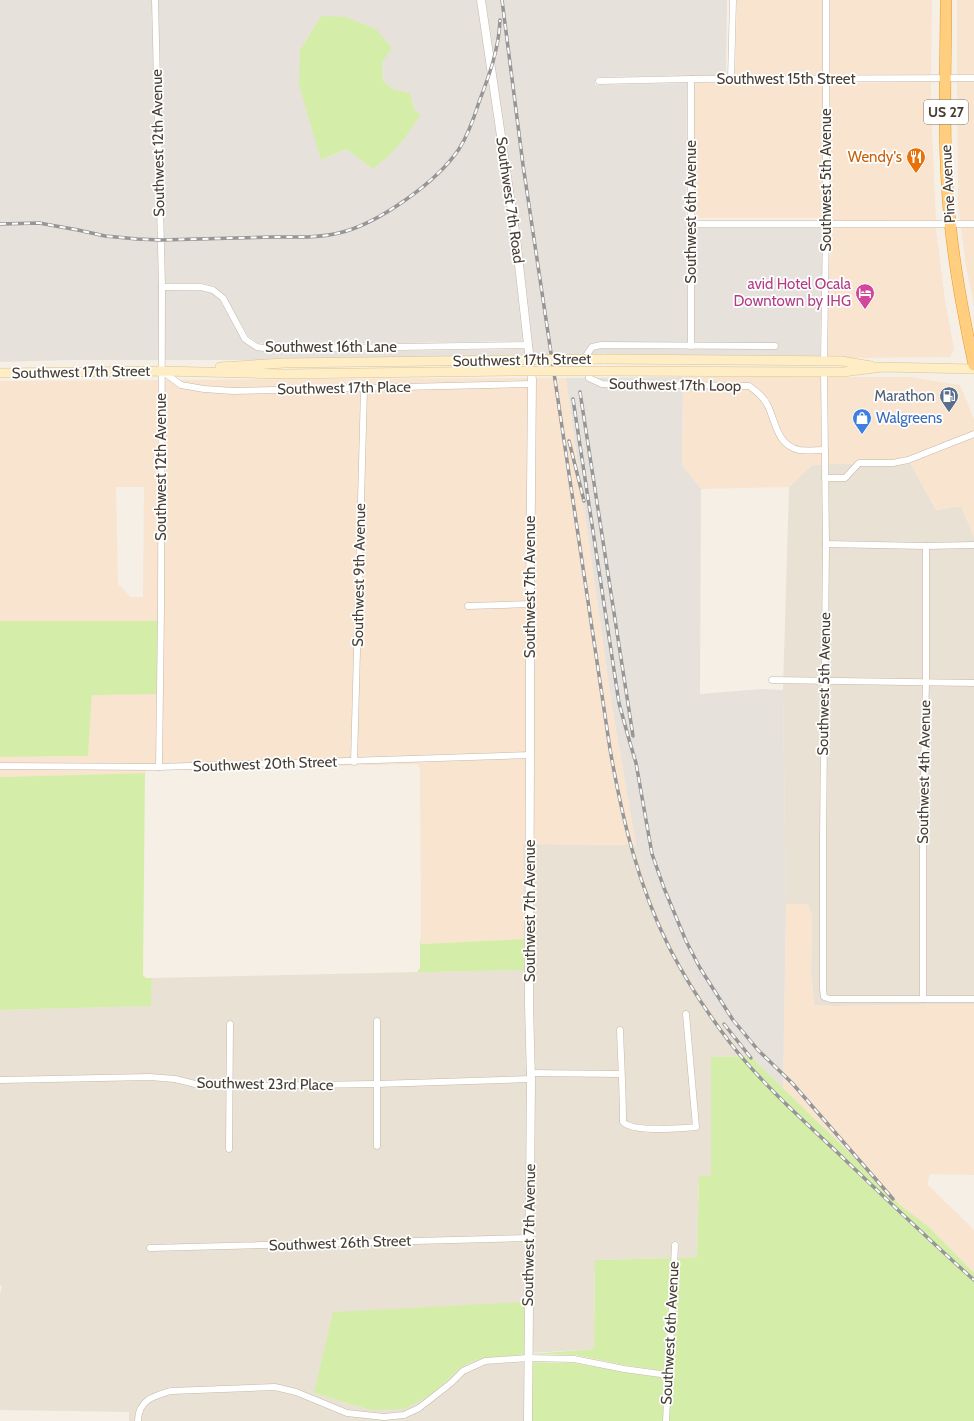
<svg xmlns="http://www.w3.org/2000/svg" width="974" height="1421" viewBox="0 0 974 1421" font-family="Cabin,sans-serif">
<rect width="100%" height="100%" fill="#f5efe6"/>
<g fill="#e9e1d3">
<path d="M 909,461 L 936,510 L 961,506 L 974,537 L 974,1004 L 835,1006 L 814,1005 L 811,972 L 812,914 L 786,904 L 783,690 L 789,487 L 812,465 Z"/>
<path d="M 523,844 L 527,844 L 527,1079 L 525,1315 L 524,1302 L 314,1393 L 370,1410 L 435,1392 L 460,1368 L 476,1360 L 525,1354 L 524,1421 L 129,1421 L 129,1412 L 0,1410 L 0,1294 L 2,1286 L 0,1286 L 0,1010 L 150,1006 L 152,978 L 524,970 Z"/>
<path d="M 533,844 L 636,845 L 656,903 L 681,960 L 712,1009 L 750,1056 L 711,1057 L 711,1176 L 699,1176 L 697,1257 L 678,1258 L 679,1242 L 672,1241 L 671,1258 L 595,1260 L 594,1349 L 531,1353 Z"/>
</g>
<g fill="#f9e4cf" fill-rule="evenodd">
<path d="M 737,0 L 823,0 L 823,75 L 735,75 Z"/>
<path d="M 830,0 L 932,0 L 931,74 L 830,75 Z"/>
<rect x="957" y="0" width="17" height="74"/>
<path d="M 931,82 L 931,111 L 936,220 L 830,221 L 830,83 Z"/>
<path d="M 957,82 L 974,82 L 974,220 L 960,220 L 958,202 Z"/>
<rect x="694" y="83" width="129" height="135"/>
<path d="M 830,228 L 936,228 L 945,301 L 954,349 L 950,357 L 849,358 L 827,357 Z"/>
<path d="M 961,228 L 974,228 L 974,306 L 966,266 Z"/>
<path d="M 683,377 L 909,377 L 960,385 L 974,419 L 974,537 L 961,506 L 936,510 L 909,461 L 812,465 L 789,487 L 701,489 L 682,465 Z"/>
<path d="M 529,378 L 527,844 L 523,844 L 524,939 L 421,944 L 420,768 L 417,764 L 147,770 L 145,773 L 0,777 L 0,757 L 88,756 L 92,695 L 158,621 L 0,621 L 0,381 ZM 116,487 L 144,487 L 143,597 L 131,597 L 118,584 Z"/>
<path d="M 535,378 L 566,378 L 612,706 L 636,845 L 533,844 L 533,604 Z"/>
<path d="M 786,904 L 808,904 L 812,914 L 811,972 L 814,1005 L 835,1006 L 974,1004 L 974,1175 L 930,1174 L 927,1184 L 974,1230 L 974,1273 L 929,1227 L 900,1205 L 870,1173 L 783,1089 Z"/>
</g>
<g fill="#e7e1db" fill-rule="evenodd">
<path d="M 0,0 L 478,0 L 512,238 L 525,341 L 271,345 L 258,343 L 248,336 L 225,296 L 214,286 L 201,283 L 159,283 L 158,290 L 201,291 L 212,293 L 220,300 L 244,342 L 257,350 L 271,353 L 526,349 L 526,356 L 276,360 L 70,360 L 0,362 ZM 321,16 L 382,62 L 383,81 L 393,89 L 410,93 L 415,111 L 404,139 L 391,154 L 373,169 L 346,149 L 321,160 L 300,50 Z"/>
<path d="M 485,0 L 727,0 L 726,75 L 596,77 L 595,85 L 687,83 L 686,217 L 687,218 L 688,349 L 694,349 L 694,228 L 823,228 L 820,357 L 533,356 L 519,237 Z"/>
<path d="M 683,377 L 682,465 L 701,489 L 700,694 L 762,689 L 783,690 L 786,904 L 783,1089 L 755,1061 L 712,1009 L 681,960 L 656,903 L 636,845 L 612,706 L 566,378 Z"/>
</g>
<g fill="#d4eeaa">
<path d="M 321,16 L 346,17 L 376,29 L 392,48 L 382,62 L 383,81 L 393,89 L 410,93 L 415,111 L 421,114 L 404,139 L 391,154 L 373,169 L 346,149 L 321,160 L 299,85 L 300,50 Z"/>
<path d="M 0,621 L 159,621 L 156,694 L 92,695 L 88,756 L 0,757 Z"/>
<path d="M 145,773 L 143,975 L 146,978 L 152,978 L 151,1006 L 0,1010 L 0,777 Z"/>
<path d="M 420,937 L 421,944 L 524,939 L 524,970 L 294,975 L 417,972 L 420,968 Z"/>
<path d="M 750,1056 L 870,1173 L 900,1205 L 929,1227 L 974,1273 L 974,1421 L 669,1421 L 678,1258 L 697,1257 L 699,1176 L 711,1176 L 711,1057 Z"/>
<path d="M 671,1258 L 664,1371 L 624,1365 L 575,1355 L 531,1354 L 594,1349 L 595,1260 Z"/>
<path d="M 524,1302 L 525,1354 L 476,1360 L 460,1368 L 435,1392 L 405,1409 L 370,1410 L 314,1393 L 333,1312 Z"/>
<path d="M 531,1362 L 574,1363 L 623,1372 L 664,1378 L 663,1421 L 531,1421 Z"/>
</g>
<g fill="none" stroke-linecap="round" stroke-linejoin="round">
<defs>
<g id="minor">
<path d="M 155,0 L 162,287 L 161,610 L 159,767"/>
<path d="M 691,79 L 691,346"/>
<path d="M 731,79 L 733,0"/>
<path d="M 599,81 L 691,79 L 974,78"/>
<path d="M 691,224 L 974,224"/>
<path d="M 162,287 L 201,287 L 213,290 L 223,298 L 245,339 L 257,347 L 271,349 L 529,345"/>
<path d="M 775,346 L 601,345 L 592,347 L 586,356 L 589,378 L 602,384 L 749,386 C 757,392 764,397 768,406 C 776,423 777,445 799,450 C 807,451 816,450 825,450"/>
<path d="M 824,360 L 826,224 L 826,0"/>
<path d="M 162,371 L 181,385 L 204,389 L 233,391 L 532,384"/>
<path d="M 824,372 L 826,544 L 823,838 L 823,989 L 824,997 L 830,999 L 974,999"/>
<path d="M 825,478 L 845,478 L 859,463 L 893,463 L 908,460 L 974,434"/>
<path d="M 826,544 L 926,546 L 974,545"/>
<path d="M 468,606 L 530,604"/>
<path d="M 772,680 L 974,683"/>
<path d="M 354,762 L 364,389"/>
<path d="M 0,766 L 159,767 L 530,755"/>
<path d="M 923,999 L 923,810 L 926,682 L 926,546"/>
<path d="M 377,1021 L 377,1146"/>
<path d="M 620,1030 C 621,1061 623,1091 623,1122 C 633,1133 681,1128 696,1127 L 686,1014"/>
<path d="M 530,1073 L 621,1074"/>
<path d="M 0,1080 L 150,1077 L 175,1079 L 195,1084 L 229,1086 L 377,1084 L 531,1079"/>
<path d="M 229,1149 L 230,1024"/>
<path d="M 150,1248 L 530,1238"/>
<path d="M 138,1421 C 138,1400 154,1396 171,1391 L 275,1387 L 296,1392 L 347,1413 L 384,1417 L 404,1415 L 419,1408 L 451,1383 L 463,1371 L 485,1361 L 528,1358 L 574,1359 L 624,1369 L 668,1375"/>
<path d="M 666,1421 L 675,1245"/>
</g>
<path id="tertiary" d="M 481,0 L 516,238 L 532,380 L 530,604 L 530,755 L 529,1006 L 531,1079 L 528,1421"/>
<g id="secondary">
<path d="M 603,359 L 841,361 L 871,366"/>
<path d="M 220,367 L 284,363 L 511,360"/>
<path d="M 605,371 L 824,372 L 843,372 L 882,367 L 974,369"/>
<path d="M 0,373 L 162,371 L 284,374 L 511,371"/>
</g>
<path id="trunk" d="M 946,0 C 946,61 943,122 947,182 C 950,244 961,304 974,365"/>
</defs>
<use href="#minor" stroke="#c4b9aa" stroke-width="7"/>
<use href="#tertiary" stroke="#c4b9aa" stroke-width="9"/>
<use href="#secondary" stroke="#ddc492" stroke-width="10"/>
<use href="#trunk" stroke="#ef9726" stroke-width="12"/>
<use href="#minor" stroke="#fff" stroke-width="6"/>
<use href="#tertiary" stroke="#fff" stroke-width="8"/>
<use href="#secondary" stroke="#ffedc6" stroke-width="9"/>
<use href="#trunk" stroke="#ffce7e" stroke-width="11"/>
<defs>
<g id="rail">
<path d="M 502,0 L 523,165 L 610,749 C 622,818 638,886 670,949 C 687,982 708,1014 731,1044 C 763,1085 803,1120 840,1155 C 884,1197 928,1239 974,1280"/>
<path d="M 0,224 L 39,223 L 78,230 L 105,236 L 137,239 L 161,240 C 198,239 236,238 273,237 C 295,237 318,238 339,233 C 378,224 437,182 459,149 C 468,135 474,118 479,102 C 489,76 499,49 500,20"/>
<path d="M 580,392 L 633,736"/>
<path d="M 573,399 L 619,703 L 628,736 L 636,763 L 652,854 L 664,888 L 686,941 L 700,968 L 733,1020 L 758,1050 L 792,1083 L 893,1199"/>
<path d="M 569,441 L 584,501"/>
<path d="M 724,1024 L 751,1058"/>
</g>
</defs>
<use href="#rail" stroke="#969696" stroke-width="3.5"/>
<use href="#rail" stroke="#fff" stroke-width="2" stroke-dasharray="6" stroke-linecap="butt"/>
<defs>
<g id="secondary-bridge">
<path d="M 511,360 L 603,359"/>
<path d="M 511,371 L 605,371"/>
</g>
</defs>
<use href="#secondary-bridge" stroke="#ddc492" stroke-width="10" stroke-linecap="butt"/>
<use href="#secondary-bridge" stroke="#ffedc6" stroke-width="9"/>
</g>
<defs>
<symbol id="restaurant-pin" viewBox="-11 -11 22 30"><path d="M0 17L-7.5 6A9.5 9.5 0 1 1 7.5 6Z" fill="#e8710a" stroke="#fff"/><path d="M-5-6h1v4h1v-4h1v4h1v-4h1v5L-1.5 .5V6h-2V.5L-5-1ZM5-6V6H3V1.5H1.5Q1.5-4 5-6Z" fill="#fff"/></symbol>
<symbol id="hotel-pin" viewBox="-11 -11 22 30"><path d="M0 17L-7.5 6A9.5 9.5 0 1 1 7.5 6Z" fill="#d1479c" stroke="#fff"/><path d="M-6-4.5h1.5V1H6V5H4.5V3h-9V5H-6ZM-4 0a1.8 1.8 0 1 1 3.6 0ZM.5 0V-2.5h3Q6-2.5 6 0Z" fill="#fff"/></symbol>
<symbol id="fuel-pin" viewBox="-11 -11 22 30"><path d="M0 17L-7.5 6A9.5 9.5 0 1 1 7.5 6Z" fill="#5c6f8a" stroke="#fff"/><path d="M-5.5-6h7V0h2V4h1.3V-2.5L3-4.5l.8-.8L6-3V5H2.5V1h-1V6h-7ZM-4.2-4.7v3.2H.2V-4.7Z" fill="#fff"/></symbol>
<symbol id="shop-pin" viewBox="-11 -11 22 30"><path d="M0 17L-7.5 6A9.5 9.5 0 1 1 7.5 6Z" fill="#3f7fe0" stroke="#fff"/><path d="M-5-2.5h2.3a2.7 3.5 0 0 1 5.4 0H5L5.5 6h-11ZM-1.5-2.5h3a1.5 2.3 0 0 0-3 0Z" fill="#fff"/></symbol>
</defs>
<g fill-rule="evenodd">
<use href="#restaurant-pin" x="905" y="146" width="22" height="30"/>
<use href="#hotel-pin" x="854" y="282" width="22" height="30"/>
<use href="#fuel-pin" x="938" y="385" width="22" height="30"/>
<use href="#shop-pin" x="851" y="407" width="22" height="30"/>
</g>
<g text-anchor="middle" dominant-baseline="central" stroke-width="3.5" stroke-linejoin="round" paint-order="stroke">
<rect fill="#fff" stroke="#7f7971" stroke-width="1" x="924" y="100" width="44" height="24" rx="3"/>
<g font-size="14" font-weight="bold" fill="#483f34">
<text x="946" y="112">US 27</text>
</g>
<g font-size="15" fill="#483f34" stroke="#fff">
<text x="786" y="79">Southwest 15th Street</text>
<text transform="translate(158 143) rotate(-91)">Southwest 12th Avenue</text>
<text transform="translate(826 180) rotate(-90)">Southwest 5th Avenue</text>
<text transform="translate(948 184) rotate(-93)">Pine Avenue</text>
<text transform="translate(510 200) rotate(82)">Southwest 7th Road</text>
<text transform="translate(691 212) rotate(-90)">Southwest 6th Avenue</text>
<text x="331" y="347">Southwest 16th Lane</text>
<text transform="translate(522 360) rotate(-1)">Southwest 17th Street</text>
<text transform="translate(81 372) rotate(-1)">Southwest 17th Street</text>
<text transform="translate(675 385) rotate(1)">Southwest 17th Loop</text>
<text transform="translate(344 388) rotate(-1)">Southwest 17th Place</text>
<text transform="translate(161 467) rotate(-90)">Southwest 12th Avenue</text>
<text transform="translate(359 575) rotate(-89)">Southwest 9th Avenue</text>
<text transform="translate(530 587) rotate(-90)">Southwest 7th Avenue</text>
<text transform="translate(824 684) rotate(-89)">Southwest 5th Avenue</text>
<text transform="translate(265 764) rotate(-2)">Southwest 20th Street</text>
<text transform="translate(924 772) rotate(-89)">Southwest 4th Avenue</text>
<text transform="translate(530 911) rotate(-90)">Southwest 7th Avenue</text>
<text transform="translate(265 1084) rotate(1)">Southwest 23rd Place</text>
<text transform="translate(529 1235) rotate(-89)">Southwest 7th Avenue</text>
<text transform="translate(340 1243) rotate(-2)">Southwest 26th Street</text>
<text transform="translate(670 1333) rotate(-87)">Southwest 6th Avenue</text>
</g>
<g font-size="15" fill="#c56008" stroke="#fff" text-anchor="end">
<text x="902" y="157">Wendy's</text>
</g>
<g font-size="15" fill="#b23c85" stroke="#fff" text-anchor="end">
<text x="851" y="284">avid Hotel Ocala<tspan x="851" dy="17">Downtown by IHG</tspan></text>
</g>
<g font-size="15" fill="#4e5e75" stroke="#fff" text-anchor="end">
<text x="935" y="396">Marathon</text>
</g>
<g font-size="15" fill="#366cbe" stroke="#fff" text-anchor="start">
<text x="876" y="418">Walgreens</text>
</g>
</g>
</svg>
